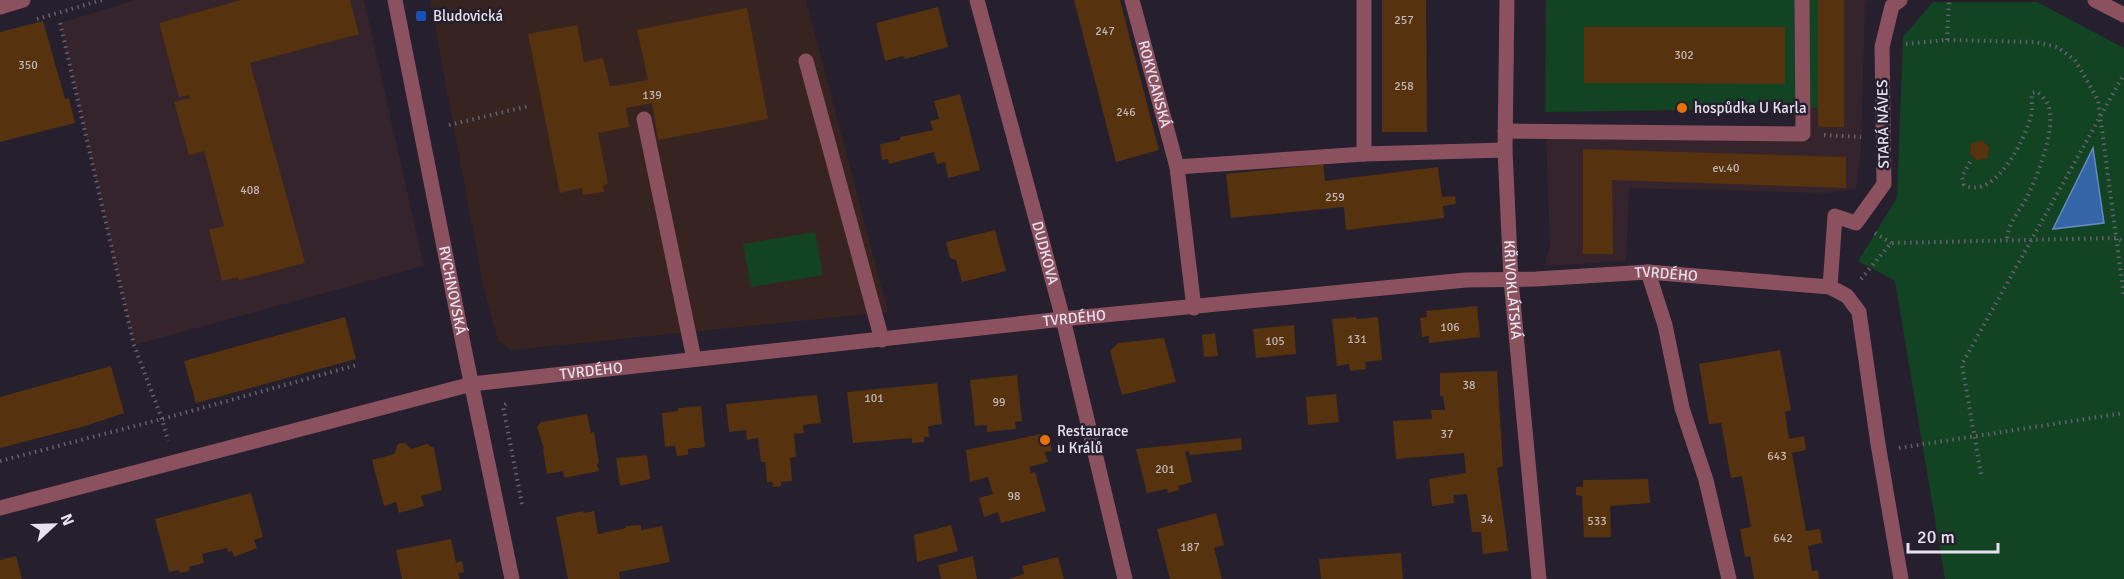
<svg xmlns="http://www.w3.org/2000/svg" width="2124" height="579" viewBox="0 0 2124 579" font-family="Signika,sans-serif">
<rect width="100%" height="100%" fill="#261f2e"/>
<g fill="#36242c">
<path d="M 135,0 L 364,0 L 424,266 L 134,345 L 60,23 Z"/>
<path d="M 1810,0 L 1867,0 L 1865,5 L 1861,150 L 1856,189 L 1825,193 L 1629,188 L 1626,261 L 1544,266 L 1550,246 L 1546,137 L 1810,141 Z"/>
</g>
<path fill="#372421" d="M 430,0 L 806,0 L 888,312 L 511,350 L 498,340 L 484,289 Z"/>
<g fill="#124423" fill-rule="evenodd">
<path d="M 1546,0 L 1818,0 L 1819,108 L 1545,112 ZM 1584,27 L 1785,27 L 1785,83 L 1584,83 Z"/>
<path d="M 1933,2 L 2037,2 L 2124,48 L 2124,579 L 1945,579 L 1895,281 L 1858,261 L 1897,198 L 1903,37 ZM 1982,140 L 1989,147 L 1988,158 L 1977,161 L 1970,154 L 1972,144 Z"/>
<path d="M 815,232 L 823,275 L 751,287 L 743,244 Z"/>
</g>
<path fill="#3365a7" stroke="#698abc" stroke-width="1.5" d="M 2093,148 L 2104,223 L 2053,229 Z"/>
<g fill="#56320e">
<path d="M 241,0 L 350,0 L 359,34 L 250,63 L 305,263 L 239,280 L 238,277 L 222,281 L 209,230 L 224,226 L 204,151 L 189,155 L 174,102 L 190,98 L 189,95 L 179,97 L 159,23 Z"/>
<path d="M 1074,0 L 1120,0 L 1159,150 L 1116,162 Z"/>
<path d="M 1382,0 L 1426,0 L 1427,132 L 1382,132 Z"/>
<rect x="1818" y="0" width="26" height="127"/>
<path d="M 938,7 L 948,47 L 905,59 L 903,56 L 885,61 L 876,23 Z"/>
<path d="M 747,8 L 768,119 L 658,140 L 652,103 L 626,108 L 629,127 L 598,133 L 608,184 L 603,185 L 604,192 L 583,195 L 582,188 L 560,193 L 528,34 L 577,25 L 584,62 L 603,58 L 610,86 L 621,85 L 648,80 L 637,30 Z"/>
<path d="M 43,21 L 65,99 L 69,98 L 75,123 L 0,142 L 0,32 Z"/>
<path d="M 1584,27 L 1785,27 L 1785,84 L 1584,83 Z"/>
<path d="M 960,94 L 980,170 L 948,178 L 945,162 L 937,164 L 934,152 L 889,164 L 888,159 L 882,160 L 880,144 L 900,140 L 900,137 L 933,130 L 930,121 L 939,119 L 934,101 Z"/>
<path d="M 1982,140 L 1989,147 L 1988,158 L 1977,161 L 1970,154 L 1971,144 Z"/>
<path d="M 1583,149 L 1846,157 L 1846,188 L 1612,180 L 1613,254 L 1583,254 Z"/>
<path d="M 1323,164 L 1325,181 L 1438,167 L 1442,197 L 1455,196 L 1456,204 L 1443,206 L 1444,218 L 1346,230 L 1344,207 L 1231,218 L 1226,174 Z"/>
<path d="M 995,230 L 1006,271 L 962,282 L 956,260 L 950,258 L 946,242 Z"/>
<path d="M 1477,306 L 1480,337 L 1429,343 L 1429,336 L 1422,337 L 1420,318 L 1427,317 L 1426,311 Z"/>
<path d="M 345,317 L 356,359 L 196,403 L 184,361 Z"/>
<path d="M 1356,317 L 1357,319 L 1378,317 L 1382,360 L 1365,362 L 1366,369 L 1350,371 L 1349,364 L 1337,366 L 1332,319 Z"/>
<path d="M 1294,325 L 1296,354 L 1256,358 L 1253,329 Z"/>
<path d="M 1215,333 L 1218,356 L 1204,357 L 1202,335 Z"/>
<path d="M 1164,338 L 1176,382 L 1122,395 L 1110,351 L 1118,343 Z"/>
<path d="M 1780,350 L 1791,410 L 1785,412 L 1789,439 L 1804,436 L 1806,450 L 1792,453 L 1806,531 L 1820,529 L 1822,543 L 1808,546 L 1812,571 L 1818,570 L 1819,579 L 1754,579 L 1750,556 L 1745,557 L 1740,529 L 1751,527 L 1742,476 L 1731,478 L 1721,423 L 1709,424 L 1699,364 Z"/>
<path d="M 111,366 L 124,413 L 85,426 L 0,448 L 0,397 Z"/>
<path d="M 1497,371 L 1503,466 L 1497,468 L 1508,551 L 1483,554 L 1481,532 L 1472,532 L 1467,494 L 1453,495 L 1454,503 L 1432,506 L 1429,479 L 1466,473 L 1464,453 L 1396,459 L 1393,421 L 1432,419 L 1431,410 L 1445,410 L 1443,396 L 1440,396 L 1440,373 Z"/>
<path d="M 1017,375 L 1022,421 L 1015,422 L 1016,429 L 987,432 L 987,425 L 975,426 L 970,380 Z"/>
<path d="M 937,383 L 942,424 L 928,426 L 929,437 L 924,437 L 924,442 L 912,443 L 912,438 L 853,443 L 847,392 Z"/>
<path d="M 1336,394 L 1339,422 L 1308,425 L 1306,397 Z"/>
<path d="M 817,395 L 821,423 L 803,425 L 804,433 L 794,434 L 796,457 L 790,458 L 792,481 L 781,482 L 781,486 L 773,487 L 773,482 L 767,482 L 765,462 L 761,462 L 758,438 L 747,440 L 746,430 L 729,432 L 726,404 Z"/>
<path d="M 701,406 L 705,447 L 688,449 L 688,455 L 677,456 L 675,446 L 665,447 L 662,413 L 678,411 L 678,408 Z"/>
<path d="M 587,414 L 591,433 L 594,432 L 599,463 L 597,464 L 599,471 L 564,478 L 563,471 L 547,474 L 543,449 L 544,449 L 537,427 L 541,422 Z"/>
<path d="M 1041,434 L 1043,444 L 1050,442 L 1052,451 L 1045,452 L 1048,462 L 1029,467 L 1031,473 L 1035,472 L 1046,511 L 1001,523 L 998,512 L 984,517 L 979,498 L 993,494 L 988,477 L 970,482 L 966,450 Z"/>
<path d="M 1241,438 L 1242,450 L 1190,455 L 1188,451 L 1185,451 L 1192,482 L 1178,486 L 1179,490 L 1168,493 L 1167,489 L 1147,493 L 1136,449 Z"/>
<path d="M 405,443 L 411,449 L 427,444 L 434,448 L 442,490 L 421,496 L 424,506 L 399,513 L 396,502 L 384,506 L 372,460 L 394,454 L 398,444 Z"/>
<path d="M 647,455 L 650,479 L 620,486 L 616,458 Z"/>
<path d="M 1648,479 L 1650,503 L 1610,506 L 1611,537 L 1584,537 L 1582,496 L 1576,495 L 1576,487 L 1583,487 L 1583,480 Z"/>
<path d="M 251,493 L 263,537 L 254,540 L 257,548 L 234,557 L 232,551 L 228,552 L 227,548 L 202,554 L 204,563 L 189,567 L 190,571 L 180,573 L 179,570 L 169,572 L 155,519 Z"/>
<path d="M 583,511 L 584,513 L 594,511 L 598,534 L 626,528 L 626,526 L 641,525 L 641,530 L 662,526 L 670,562 L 619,572 L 620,579 L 568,579 L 556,517 Z"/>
<path d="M 1216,513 L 1224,545 L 1214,548 L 1222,579 L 1170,579 L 1157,529 Z"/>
<path d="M 951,525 L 958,551 L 917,562 L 914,535 Z"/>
<path d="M 451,539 L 456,563 L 462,561 L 464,572 L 458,573 L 460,579 L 402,579 L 396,550 Z"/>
<path d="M 1401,553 L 1403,579 L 1321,579 L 1319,559 Z"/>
<path d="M 16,556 L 22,579 L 0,579 L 0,560 Z"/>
<path d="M 973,556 L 977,579 L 941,579 L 938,565 Z"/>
<path d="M 1058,557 L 1064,579 L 1008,579 L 1024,574 L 1022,566 Z"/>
</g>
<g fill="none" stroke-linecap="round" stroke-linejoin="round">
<g stroke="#67616e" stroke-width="4" stroke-dasharray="1.5 4.5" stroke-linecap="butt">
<path d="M 37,19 L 102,0"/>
<path d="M 60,23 L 134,345 L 162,419 L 168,441"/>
<path d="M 1947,40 L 1949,0"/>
<path d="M 1906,44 L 1947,40 L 2035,42 L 2057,47 L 2075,60 L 2098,100 L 2124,297"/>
<path d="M 449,125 L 529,106"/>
<path d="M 1824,135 L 1861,137"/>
<path d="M 1970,162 L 1962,176 L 1964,185 C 1995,201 2025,139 2031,116 C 2033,109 2031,100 2032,93 L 2037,92 C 2041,95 2046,100 2048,105 C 2057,128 2037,178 2026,199 C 2018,213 2008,223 2007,240"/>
<path d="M 1875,233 L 1891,243"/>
<path d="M 1861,279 L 1891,243 L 2117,238 L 2124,242"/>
<path d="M 506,404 L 503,406 L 522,504"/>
<path d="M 1899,448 L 2124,413"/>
<path d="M 0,461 L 162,419 L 357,365"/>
<path d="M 1981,474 L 1962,364 L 2124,74"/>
</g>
<g stroke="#8b515e" stroke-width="15">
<path d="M 806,61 L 882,340"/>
<path d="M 644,119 L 694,359"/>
<path d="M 1505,131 L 1803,134 L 1802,0"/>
<path d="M 1648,272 L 1665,325 L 1682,408 L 1706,480 L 1729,579"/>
</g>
<g stroke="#8b515e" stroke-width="15">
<path id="s1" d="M 395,0 L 465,353 L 512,579"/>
<path id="s2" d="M 977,0 L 1063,319 L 1125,579"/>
<path id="s3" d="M 1132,0 L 1177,167"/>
<path d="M 1364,0 L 1364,154"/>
<path id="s4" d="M 1507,0 L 1505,150 L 1511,280 L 1539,579"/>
<path d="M 2095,0 L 2124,15"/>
<path d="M 0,7 L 23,0"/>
<path d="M 1830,287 L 1835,216 L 1856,223 L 1884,184 L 1882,47 L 1892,6 L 1900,0"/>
<path d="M 1194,308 L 1177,167 L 1364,154 L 1505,150"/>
<path id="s5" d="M 0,508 L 472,384 L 1063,319 L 1466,280 L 1536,279 L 1648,272 L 1830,287 L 1847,296 L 1859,312 L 1878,444 L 1901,579"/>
</g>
</g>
<rect fill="#1a4fb4" stroke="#261f2e" stroke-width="2" x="415" y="10" width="12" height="12" rx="3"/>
<g fill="#e8710a" stroke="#261f2e" stroke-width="2">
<circle cx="1682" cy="108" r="6"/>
<circle cx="1045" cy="440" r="6"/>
</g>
<g text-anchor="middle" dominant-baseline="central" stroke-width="5" stroke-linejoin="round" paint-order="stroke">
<g font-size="12" fill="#c3b6b5">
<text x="1404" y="20">257</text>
<text x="1105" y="31">247</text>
<text x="1684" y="55">302</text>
<text x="28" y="65">350</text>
<text x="1404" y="86">258</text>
<text x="652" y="95">139</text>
<text x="1126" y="112">246</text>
<text x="1726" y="168">ev.40</text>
<text x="250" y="190">408</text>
<text x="1335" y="197">259</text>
<text x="1450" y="327">106</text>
<text x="1357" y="339">131</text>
<text x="1275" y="341">105</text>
<text x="1469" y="385">38</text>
<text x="874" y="398">101</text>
<text x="999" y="402">99</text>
<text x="1447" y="434">37</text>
<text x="1777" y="456">643</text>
<text x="1165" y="469">201</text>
<text x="1014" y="496">98</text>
<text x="1487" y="519">34</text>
<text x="1597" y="521">533</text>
<text x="1783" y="538">642</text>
<text x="1190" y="547">187</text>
</g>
<g font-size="15" fill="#e7e2ed" stroke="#261f2e" text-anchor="start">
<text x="433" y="16">Bludovická</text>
<text x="1694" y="108">hospůdka U Karla</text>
<text x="1057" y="431">Restaurace<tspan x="1057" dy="17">u Králů</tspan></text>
</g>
<g font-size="15" fill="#e7e2ed" stroke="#261f2e">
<text stroke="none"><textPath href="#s3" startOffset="87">ROKYCANSKÁ</textPath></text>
<text transform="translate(1883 124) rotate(-91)">STARÁ NÁVES</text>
<text stroke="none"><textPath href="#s2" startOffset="262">DUDKOVA</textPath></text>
<text stroke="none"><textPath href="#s5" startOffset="1688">TVRDÉHO</textPath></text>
<text stroke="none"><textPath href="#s1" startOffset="296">RYCHNOVSKÁ</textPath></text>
<text stroke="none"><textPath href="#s4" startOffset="290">KŘIVOKLÁTSKÁ</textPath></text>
<text stroke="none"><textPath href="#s5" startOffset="1094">TVRDÉHO</textPath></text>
<text stroke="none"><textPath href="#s5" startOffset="608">TVRDÉHO</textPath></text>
</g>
</g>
<g transform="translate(54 525) rotate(68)" stroke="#261f2e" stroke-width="4.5" paint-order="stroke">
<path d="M0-4.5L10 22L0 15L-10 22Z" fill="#e7e2ed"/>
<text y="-9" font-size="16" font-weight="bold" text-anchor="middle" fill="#e7e2ed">N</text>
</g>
<path d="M1908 543v9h90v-9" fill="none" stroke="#e7e2ed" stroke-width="3"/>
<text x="1917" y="543" font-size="18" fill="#e7e2ed" stroke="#261f2e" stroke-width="4.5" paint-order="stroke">20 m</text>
</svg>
